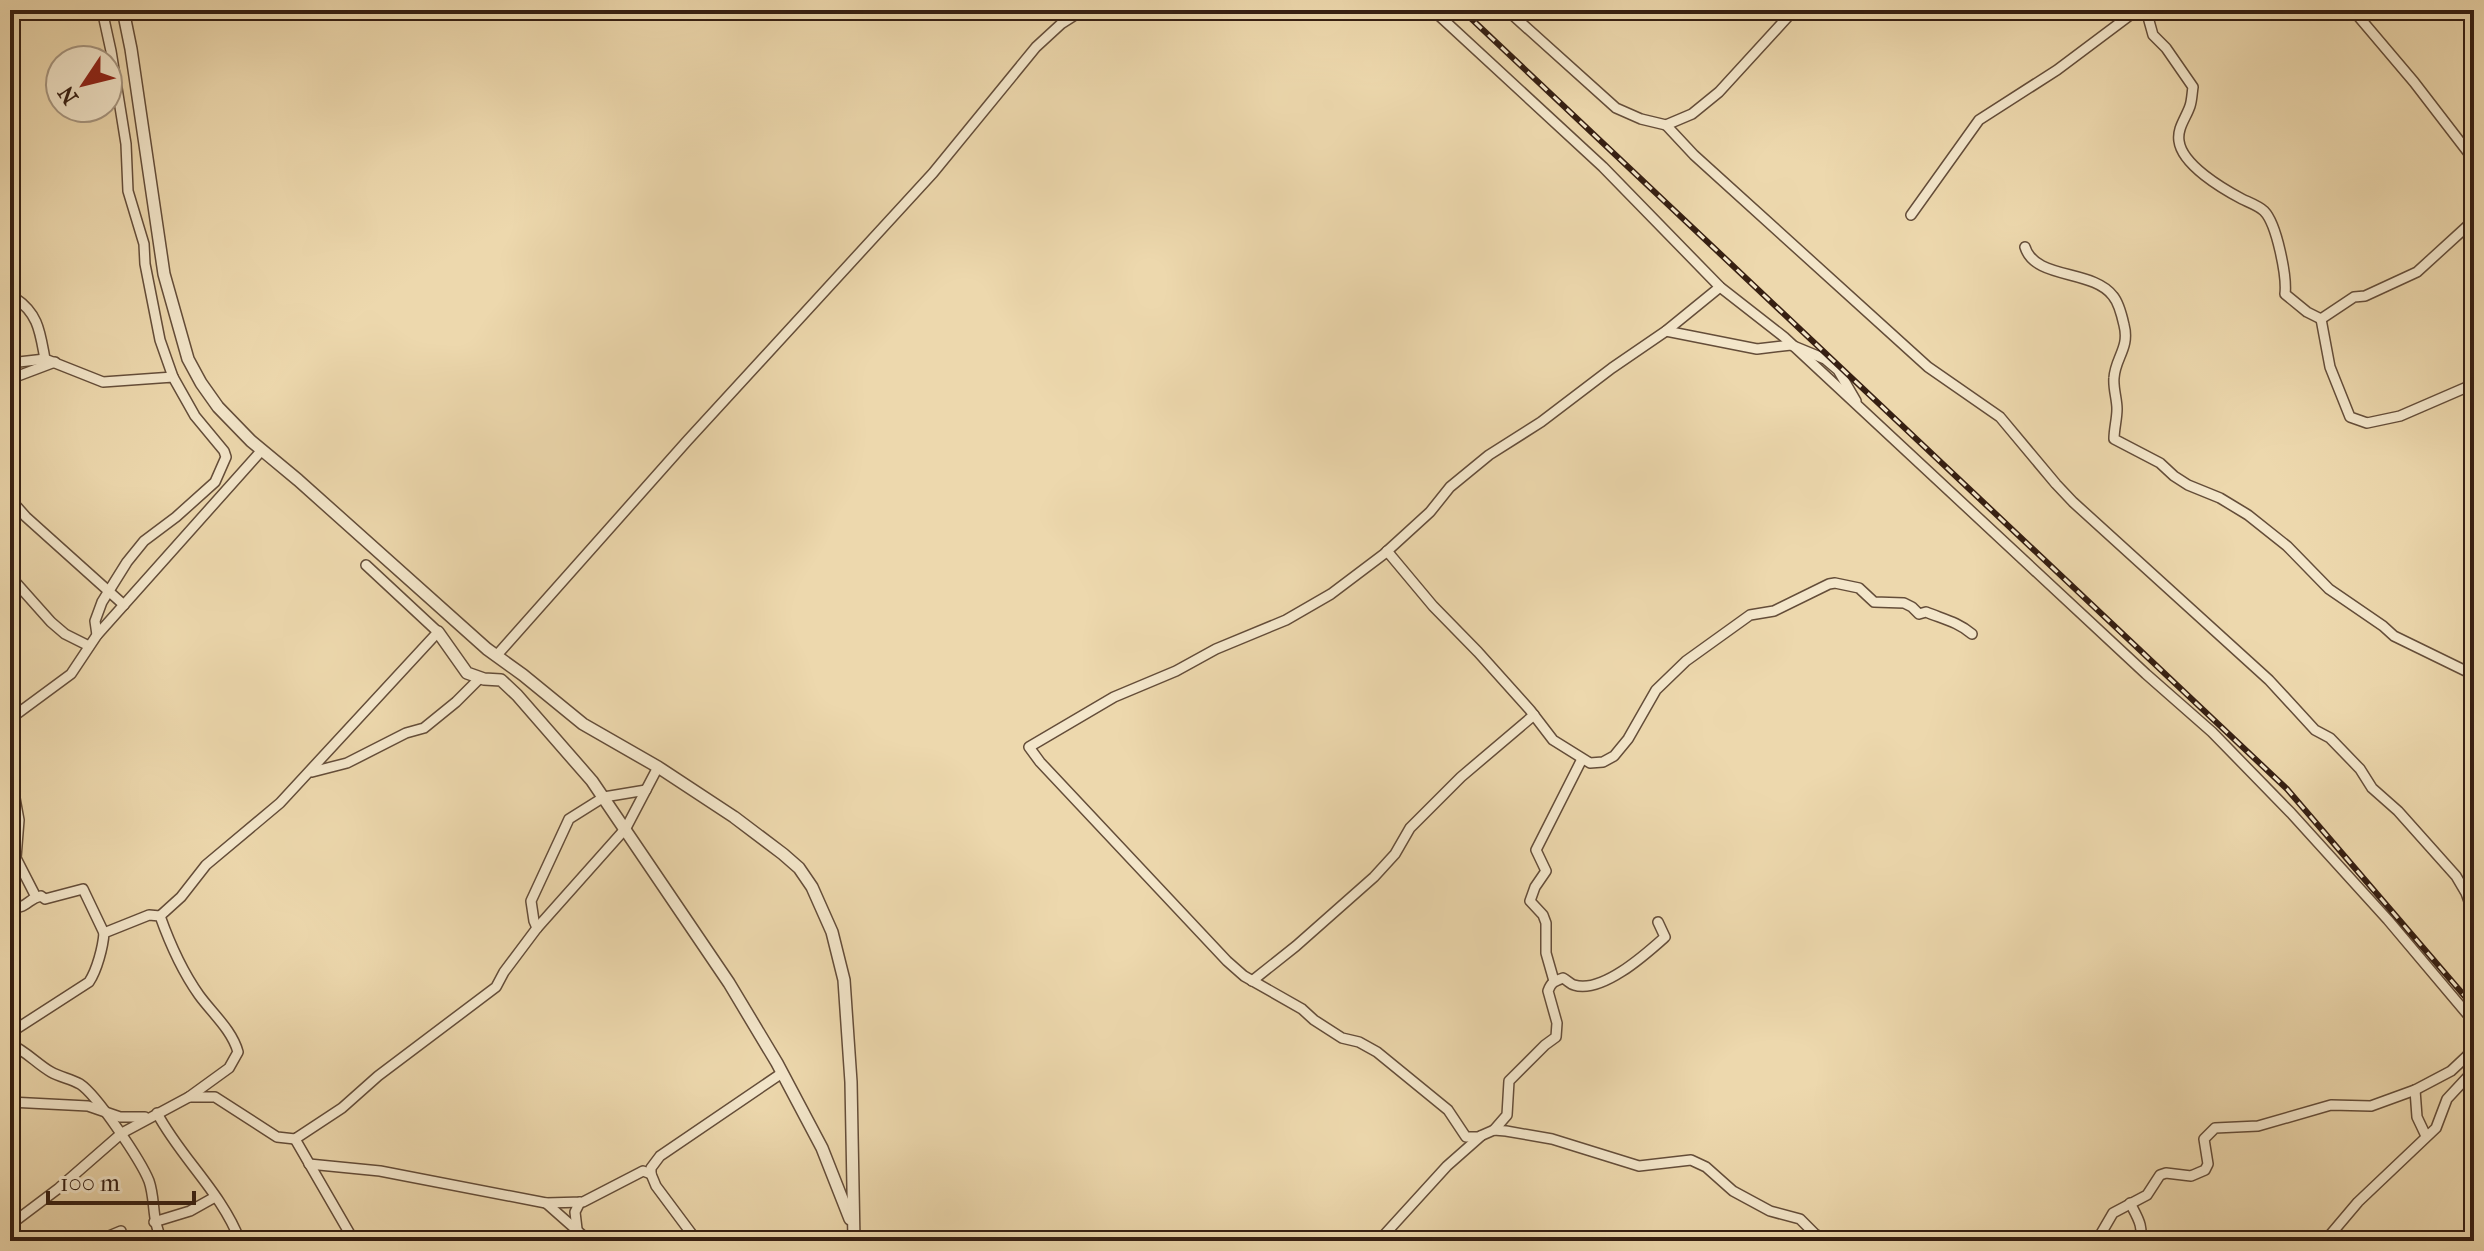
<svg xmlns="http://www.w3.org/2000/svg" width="2484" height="1251" viewBox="0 0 2484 1251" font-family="'IM FELL French Canon',serif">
<rect width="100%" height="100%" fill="#edd8ad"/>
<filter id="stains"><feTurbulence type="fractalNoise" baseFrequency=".0025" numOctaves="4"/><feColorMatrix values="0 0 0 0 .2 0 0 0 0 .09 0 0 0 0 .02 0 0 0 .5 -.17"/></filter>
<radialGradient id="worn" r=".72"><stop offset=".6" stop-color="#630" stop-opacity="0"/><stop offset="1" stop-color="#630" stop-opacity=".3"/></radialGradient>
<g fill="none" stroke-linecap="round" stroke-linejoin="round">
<defs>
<g id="minor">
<path d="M 102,10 L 111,51 L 126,144 L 128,191 L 144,244 L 145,264 L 160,340 L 173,377"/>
<path d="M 1433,10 L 1603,167 L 1720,287 L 1784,337 L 2146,674 L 2212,732 L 2291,813 L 2388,920 L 2474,1022"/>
<path d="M 1507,10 L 1616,108 L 1641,119 L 1666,125 L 1692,114 L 1719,92 L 1794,10"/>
<path d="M 2146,10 L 2153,35 L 2166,48 L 2193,87 C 2192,93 2192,100 2190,106 C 2186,118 2177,128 2179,141 C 2182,165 2223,189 2242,199 C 2248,202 2259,206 2264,211 C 2277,224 2287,277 2285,294 L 2307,312 L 2321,319 L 2354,297 L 2365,296 L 2417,272 L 2474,220"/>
<path d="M 2353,10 L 2414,82 L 2474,160"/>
<path d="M 1666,125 L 1694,155 L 1928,367 L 2000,417 L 2056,484 L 2073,502 L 2269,680 L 2315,730 L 2330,738 L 2360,769 L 2372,788 L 2398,811 L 2456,876 L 2466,893 L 2474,915"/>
<path d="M 1911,215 L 1979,120 L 2057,70 L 2137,10"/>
<path d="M 2025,247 C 2035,280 2093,269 2113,296 C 2119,303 2122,316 2124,325 C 2130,348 2115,358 2114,378 C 2113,388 2117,399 2117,409 C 2117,419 2114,429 2114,439 L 2160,463 L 2174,476 L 2188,485 L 2220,498 L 2248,515 L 2287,546 L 2329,589 L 2383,626 L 2394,636 L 2474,675"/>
<path d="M 1720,287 L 1666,331 L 1612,368 L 1541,422 L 1489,455 L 1450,487 L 1430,512 L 1384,554 L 1331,594 L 1286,620 L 1216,649 L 1176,671 L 1114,697 L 1029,747 L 1040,762 L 1227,961 L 1244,976 L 1302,1009 L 1314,1020 L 1342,1038 L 1359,1042 L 1377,1052 L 1448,1110 L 1466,1137 L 1478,1137 L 1494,1130 L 1506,1131 L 1552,1139 L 1639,1166 L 1691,1160 L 1706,1167 L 1733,1191 L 1770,1211 L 1800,1219 L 1815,1234 L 1829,1241"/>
<path d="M 10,301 L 15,298 C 39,314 40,333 45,359 L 103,382 L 173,377 L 195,416 L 224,451 L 226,457 L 215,482 L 176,517 L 144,541 L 127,562 L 102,602 L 95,621 L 97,635"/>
<path d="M 2321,319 L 2330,367 L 2350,417 L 2367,423 L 2400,416 L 2474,384"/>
<path d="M 1666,331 L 1757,349 L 1791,345 L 1825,359 L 1838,370 L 1856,401"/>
<path d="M 10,363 L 45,359"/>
<path d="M 10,379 L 55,362"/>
<path d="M 10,499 L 26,517 L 124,605"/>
<path d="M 1387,551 L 1433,606 L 1478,652 L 1530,710 L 1553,740 L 1590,763 L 1603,762 L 1614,756 L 1628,739 L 1656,690 L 1686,661 L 1750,615 L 1774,611 L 1829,584 L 1835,583 L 1859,588 L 1874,602 L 1904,603 L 1912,607 L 1919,614 L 1926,612 C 1943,619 1958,622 1972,634"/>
<path d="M 10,576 L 51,622 L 65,634 L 89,646"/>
<path d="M 497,655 L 687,441 L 933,173 L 1036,47 L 1061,24 L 1083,10"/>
<path d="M 10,719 L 71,674 L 97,635 L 262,450"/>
<path d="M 10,771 L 19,820 L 16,858 L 36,897"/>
<path d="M 312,772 L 347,763 L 406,733 L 424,728 L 456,702 L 480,678"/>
<path d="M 10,909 C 30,907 27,899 41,896 L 45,899 L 83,889 L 104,933"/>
<path d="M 160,916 L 181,897 L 206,865 L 280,803 L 438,632 L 366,565"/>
<path d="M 537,928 L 534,921 L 531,901 L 569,819 L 604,797 L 646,790"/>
<path d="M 1252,981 L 1296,946 L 1374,877 L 1395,854 L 1410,828 L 1461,777 L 1534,715"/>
<path d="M 1554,981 L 1546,953 L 1546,923 L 1543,915 L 1530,901 L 1535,887 L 1546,871 L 1536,850 L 1582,759"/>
<path d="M 10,1033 L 89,982 C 97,970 103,947 104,933 L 149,915 L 160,916 C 170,944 182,971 199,995 C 212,1013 232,1030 238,1052 L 229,1068 L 189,1097 L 122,1133 L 59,1188 L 10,1225"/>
<path d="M 10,1044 C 26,1051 37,1064 51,1072 C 60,1077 71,1079 80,1084 C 97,1095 141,1161 149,1181 C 156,1201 151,1222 163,1241"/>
<path d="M 2415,1090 L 2417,1117 L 2426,1136"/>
<path d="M 189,1097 L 215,1097 L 277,1137 L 295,1139 L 342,1108 L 378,1076 L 496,987 L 504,972 L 537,928 L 626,828 L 658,767"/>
<path d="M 10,1102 L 88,1106 L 120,1117 L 145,1117"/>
<path d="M 157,1113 C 180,1157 222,1193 240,1241"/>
<path d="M 1494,1130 L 1507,1115 L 1509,1081 L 1545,1045 L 1556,1037 L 1557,1023 L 1548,991 C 1551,982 1555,981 1563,978 C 1567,980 1570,984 1574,985 C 1602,994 1646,954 1665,937 L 1658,922"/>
<path d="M 295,1139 L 354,1241"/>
<path d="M 309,1164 L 380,1171 L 546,1203 L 583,1202 L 643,1171 L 651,1174 L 651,1168 L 660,1156 L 782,1073"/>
<path d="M 651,1174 L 656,1186 L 697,1241"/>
<path d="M 546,1203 L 589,1241"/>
<path d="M 2130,1203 C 2136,1215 2146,1229 2138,1241"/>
<path d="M 154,1222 L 190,1211 L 215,1197"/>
<path d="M 577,1229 L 575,1212 L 580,1202"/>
<path d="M 10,1230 L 16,1241"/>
<path d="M 1385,1234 L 1447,1166 L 1481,1136"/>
<path d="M 97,1241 L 121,1231"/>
<path d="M 2092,1241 L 2099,1237 L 2113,1213 L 2147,1195 L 2160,1175 L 2166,1173 L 2191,1176 L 2205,1170 L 2208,1164 L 2204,1139 L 2215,1128 L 2258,1126 L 2331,1105 L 2371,1106 L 2415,1090 L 2451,1071 L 2467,1056 L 2474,1045"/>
<path d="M 2325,1241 L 2358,1202 L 2436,1128 L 2447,1099 L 2474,1070"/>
</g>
<g id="tertiary">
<path d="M 123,10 L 131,49 L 164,274 L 188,359 L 201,383 L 218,407 L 251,441 L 298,480 L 487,649 L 523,675 L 583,724 L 658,767 L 734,817 L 783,854 L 799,868 L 812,887 L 832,932 L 844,980 L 851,1082 L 854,1241"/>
<path d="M 438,632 L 467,673 L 484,679 L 501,680 L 517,695 L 592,781 L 729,983 L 777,1063 L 822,1148 L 850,1219"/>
</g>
</defs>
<use href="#minor" stroke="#644d39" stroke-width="12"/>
<use href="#tertiary" stroke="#644d39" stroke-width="14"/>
<use href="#minor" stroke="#f3e6ca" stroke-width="9"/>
<use href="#tertiary" stroke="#f3e6ca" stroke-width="11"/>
<defs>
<path id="rail" d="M 1462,10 L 2287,789 L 2474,1007"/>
</defs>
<use href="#rail" stroke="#361f12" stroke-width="6"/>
<use href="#rail" stroke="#f3e6ca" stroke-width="3" stroke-dasharray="9" stroke-linecap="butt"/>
</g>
<rect width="2484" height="1251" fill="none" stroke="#edd8ad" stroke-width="40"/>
<rect x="12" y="12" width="2460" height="1227" fill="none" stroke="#361f12" stroke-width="4"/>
<rect x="20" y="20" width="2444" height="1211" fill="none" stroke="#361f12" stroke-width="2"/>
<g transform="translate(84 84) rotate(235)"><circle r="38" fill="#f3e6ca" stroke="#a79680" stroke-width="2"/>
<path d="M0-6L14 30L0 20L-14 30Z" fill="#8f2418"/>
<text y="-12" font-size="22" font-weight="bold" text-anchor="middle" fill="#361f12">N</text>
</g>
<path d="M48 1191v12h146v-12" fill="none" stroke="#361f12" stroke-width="4"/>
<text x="60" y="1191" font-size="24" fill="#361f12" stroke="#f3e6ca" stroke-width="6" paint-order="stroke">100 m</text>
<rect width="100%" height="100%" filter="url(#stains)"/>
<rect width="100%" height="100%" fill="url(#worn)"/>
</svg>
